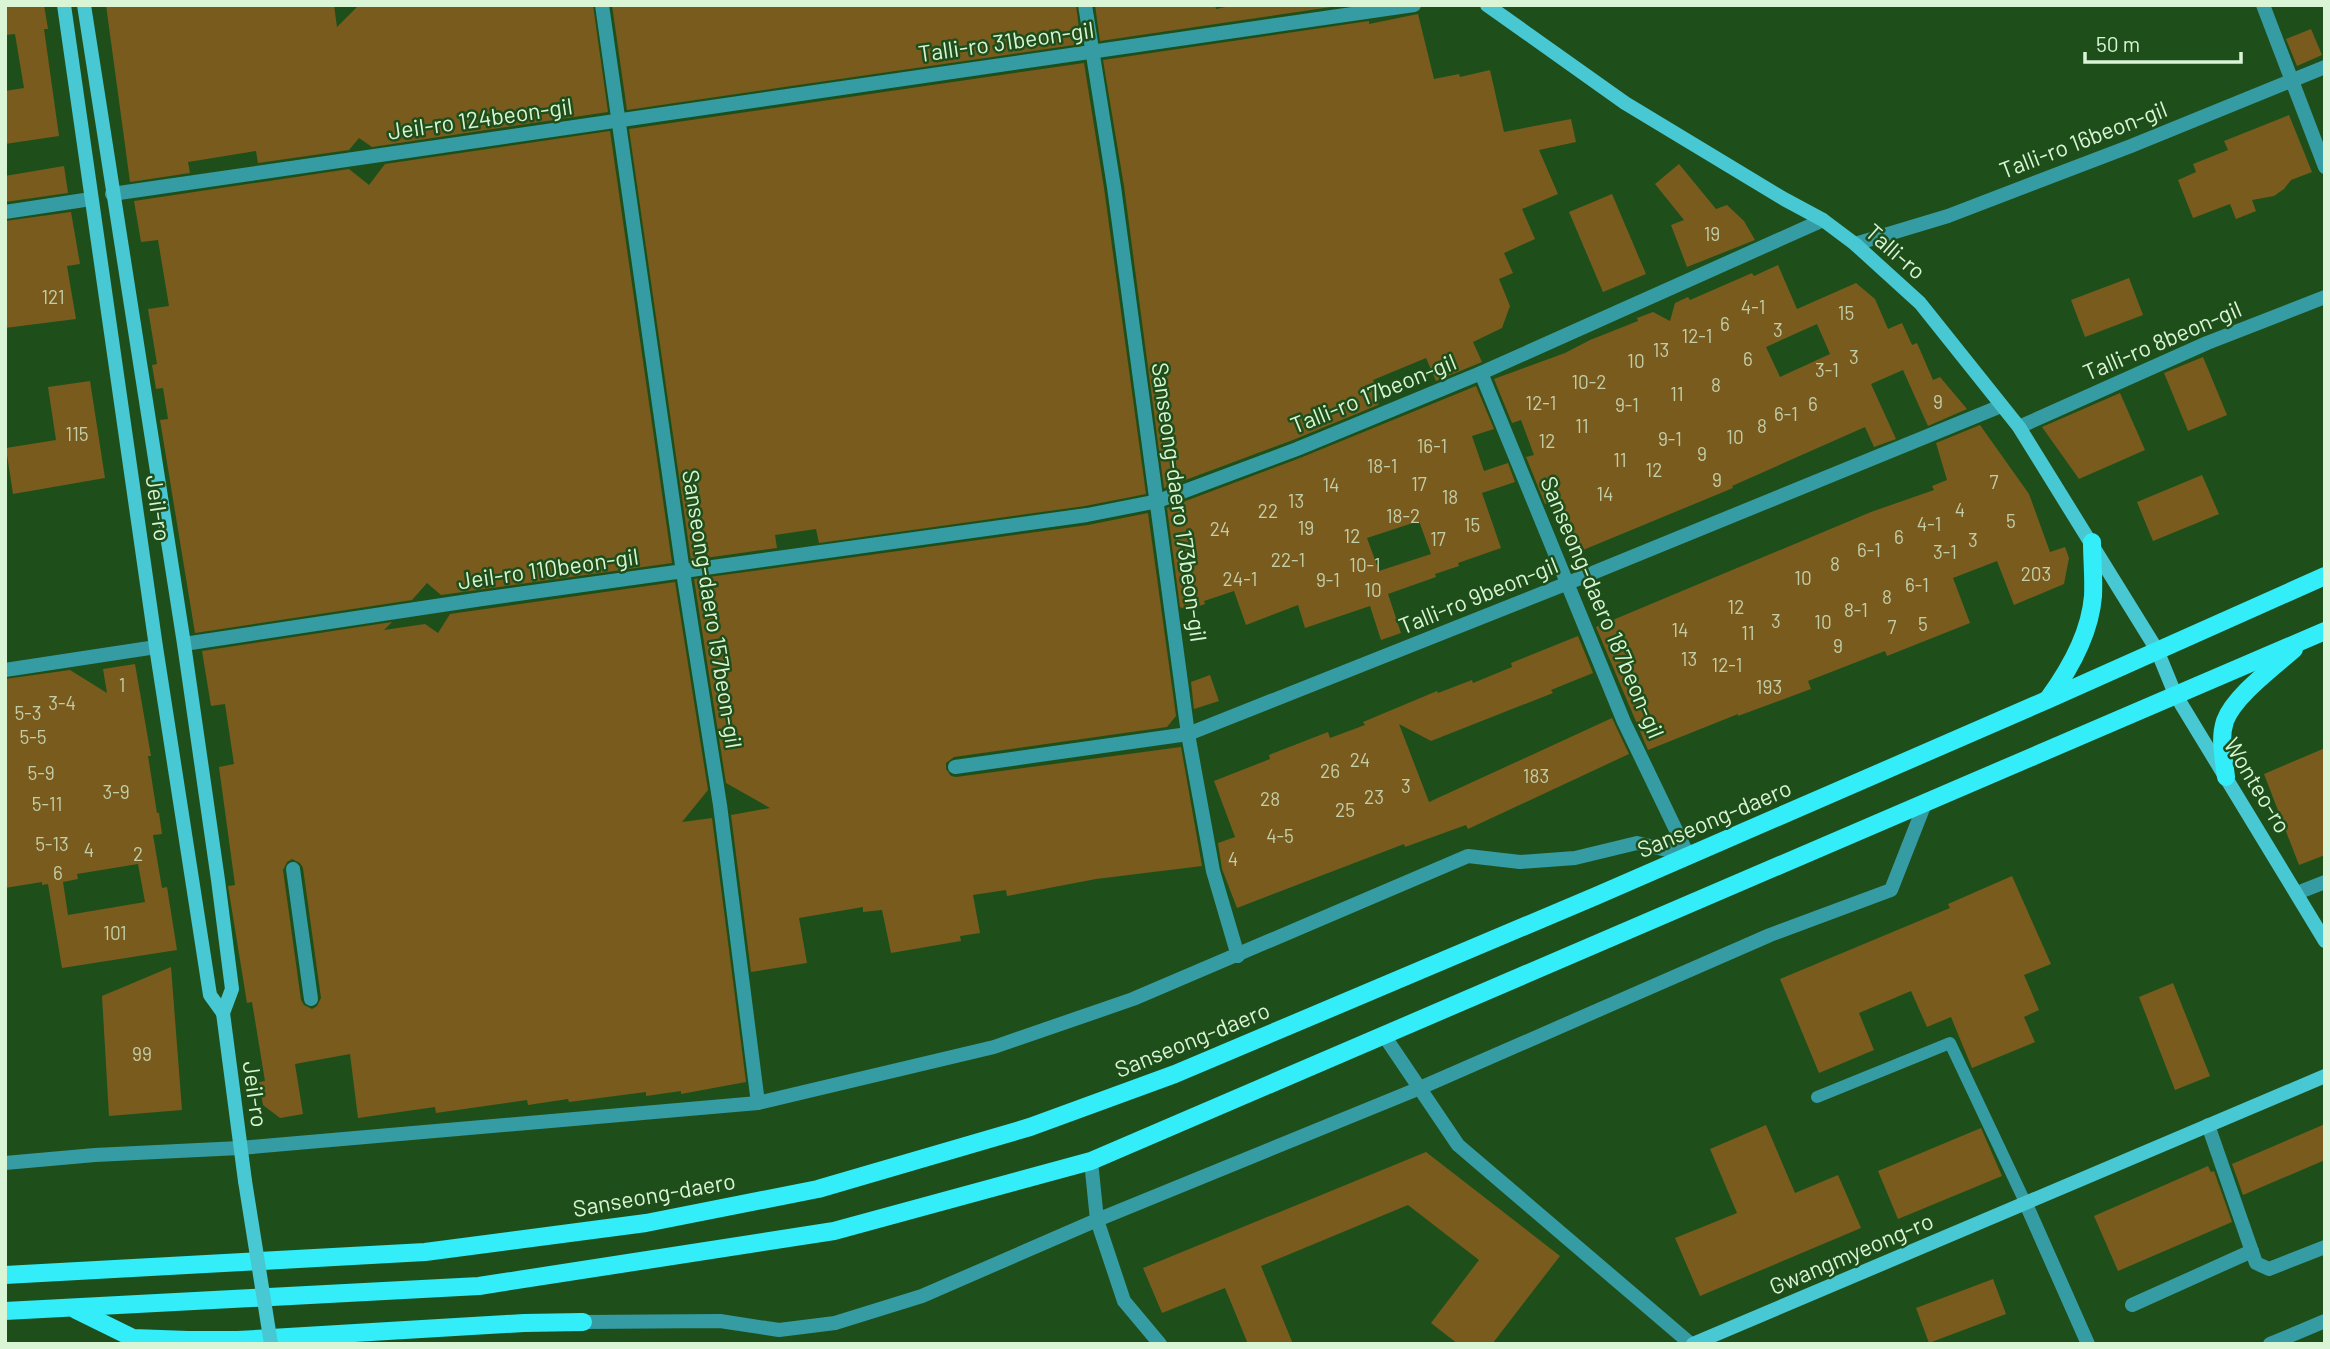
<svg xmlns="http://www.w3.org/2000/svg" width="2330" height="1349" viewBox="0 0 2330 1349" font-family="Barlow,sans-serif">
<rect width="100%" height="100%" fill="#1e4f1a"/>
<g fill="#795b1e" fill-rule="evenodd">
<path d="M 5,5 L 44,5 L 48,29 L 44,29 L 59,136 L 5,144 L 5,91 L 24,88 L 15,34 L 5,35 Z"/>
<path d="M 106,5 L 334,5 L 337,27 L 358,6 L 363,5 L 593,5 L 608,112 L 372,147 L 359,138 L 349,150 L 258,163 L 256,151 L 188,162 L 190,173 L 130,182 Z"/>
<path d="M 612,5 L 1076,5 L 1081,44 L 627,110 Z"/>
<path d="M 1095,5 L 1215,5 L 1216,9 L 1235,5 L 1345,5 L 1100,41 Z"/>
<path d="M 1418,14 L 1434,79 L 1459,74 L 1460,77 L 1490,70 L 1504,132 L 1571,119 L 1576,142 L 1539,150 L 1558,194 L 1522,209 L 1535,239 L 1504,253 L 1513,273 L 1499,279 L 1510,306 L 1502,328 L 1473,342 L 1482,362 L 1436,381 L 1426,358 L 1373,380 L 1380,397 L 1378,405 L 1293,440 L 1164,488 L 1124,186 L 1103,60 L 1369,21 L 1369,24 Z"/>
<path d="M 2311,29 L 2322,55 L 2297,66 L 2286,39 Z"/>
<path d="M 1084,63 L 1104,188 L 1146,494 L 1085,506 L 819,543 L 816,529 L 775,535 L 777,548 L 691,560 L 629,129 Z"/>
<path d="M 2289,115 L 2312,172 L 2291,180 L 2284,189 L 2274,196 L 2252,200 L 2256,211 L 2236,219 L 2230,204 L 2193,218 L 2178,180 L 2196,172 L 2193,164 L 2228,150 L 2224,141 Z"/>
<path d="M 610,131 L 672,563 L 441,595 L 427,583 L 412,600 L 195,633 L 160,420 L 168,419 L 163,388 L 156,389 L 152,365 L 157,364 L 148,309 L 169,306 L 158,240 L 141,242 L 134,201 L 349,169 L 369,185 L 385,164 Z"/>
<path d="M 1679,164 L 1716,209 L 1727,205 L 1744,221 L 1755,240 L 1687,267 L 1671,225 L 1684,220 L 1655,184 Z"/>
<path d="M 64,166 L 68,193 L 5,202 L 5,176 Z"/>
<path d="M 1612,194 L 1646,274 L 1603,292 L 1569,212 Z"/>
<path d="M 71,212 L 80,264 L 67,266 L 76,319 L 5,328 L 5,221 Z"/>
<path d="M 1778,265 L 1797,309 L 1856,283 L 1875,299 L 1888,329 L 1902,323 L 1912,345 L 1917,343 L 1933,380 L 1940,377 L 1967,409 L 1928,426 L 1903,370 L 1871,384 L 1896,439 L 1874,447 L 1865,427 L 1732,486 L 1733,488 L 1571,555 L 1550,502 L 1545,504 L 1526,457 L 1534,455 L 1521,420 L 1512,423 L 1494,379 L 1565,353 L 1590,340 L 1638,321 L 1637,318 L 1653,312 L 1670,321 L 1675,303 L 1688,297 L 1690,300 L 1752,273 L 1754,276 ZM 1817,324 L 1830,354 L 1780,377 L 1766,347 Z"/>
<path d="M 2129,278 L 2143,315 L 2085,337 L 2071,300 Z"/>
<path d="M 2203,357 L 2227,415 L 2188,431 L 2164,373 Z"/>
<path d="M 90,381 L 105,478 L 13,494 L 6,448 L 56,440 L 48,387 Z"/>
<path d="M 1476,386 L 1494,429 L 1472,436 L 1484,471 L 1508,463 L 1515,482 L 1482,493 L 1501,548 L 1458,563 L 1459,566 L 1435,574 L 1436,577 L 1388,594 L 1401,633 L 1381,640 L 1370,606 L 1305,628 L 1298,605 L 1246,625 L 1234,591 L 1204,601 L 1205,604 L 1187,610 L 1180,607 L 1167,508 L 1300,458 ZM 1419,521 L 1431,554 L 1379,571 L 1367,538 Z"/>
<path d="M 2120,393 L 2145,450 L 2079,479 L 2042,427 Z"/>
<path d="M 1980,425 L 2029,494 L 2050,552 L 2065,547 L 2069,558 L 2064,584 L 2014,605 L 1997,561 L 1953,578 L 1970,623 L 1887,656 L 1885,651 L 1808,681 L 1811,689 L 1738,716 L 1738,714 L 1648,750 L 1596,627 L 1871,512 L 1934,490 L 1932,486 L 1947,480 L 1936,443 Z"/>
<path d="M 2202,475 L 2219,514 L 2153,541 L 2137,502 Z"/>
<path d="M 1148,513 L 1176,716 L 1167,727 L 954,757 L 946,763 L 946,769 L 951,776 L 956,777 L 1181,747 L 1202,866 L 1096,879 L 1007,896 L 1006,890 L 973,895 L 980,933 L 960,936 L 961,941 L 891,953 L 882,910 L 863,912 L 863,907 L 799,918 L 807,963 L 751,972 L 731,815 L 770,808 L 726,783 L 694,579 L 1088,525 Z"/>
<path d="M 675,582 L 708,790 L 682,822 L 712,818 L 746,1082 L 681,1094 L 681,1091 L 646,1096 L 646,1092 L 569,1102 L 568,1099 L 528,1105 L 527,1100 L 436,1113 L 435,1107 L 358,1118 L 350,1054 L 295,1064 L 303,1114 L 280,1118 L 263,1105 L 259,1082 L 265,1081 L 252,1002 L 247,1003 L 228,886 L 235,885 L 219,767 L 234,764 L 225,704 L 211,706 L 202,651 L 392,622 L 384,630 L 425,624 L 438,633 L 450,614 ZM 292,859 L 300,863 L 303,868 L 321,998 L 317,1006 L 312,1009 L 304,1005 L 301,1000 L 283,870 L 287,862 Z"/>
<path d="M 1578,636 L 1593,673 L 1551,690 L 1553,693 L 1431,741 L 1399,724 L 1429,802 L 1612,718 L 1629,754 L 1468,829 L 1466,825 L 1405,847 L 1404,844 L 1237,908 L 1222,869 L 1218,843 L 1235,837 L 1214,781 L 1270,759 L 1269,755 L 1328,732 L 1330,738 L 1365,725 L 1363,722 L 1437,691 L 1438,693 L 1472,680 L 1473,683 L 1512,667 L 1511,663 Z"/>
<path d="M 135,664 L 151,756 L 148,756 L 157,813 L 159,813 L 162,834 L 153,835 L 162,888 L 167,887 L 177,950 L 62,968 L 48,884 L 42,885 L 42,882 L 5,888 L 5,679 L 70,670 L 107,693 L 103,669 ZM 138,864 L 145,902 L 68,915 L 63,882 L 78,879 L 77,874 Z"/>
<path d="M 1210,675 L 1219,701 L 1194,709 L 1191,682 Z"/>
<path d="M 2325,748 L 2325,855 L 2299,865 L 2264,774 Z"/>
<path d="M 2012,876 L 2051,964 L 2024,975 L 2039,1010 L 2024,1017 L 2035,1042 L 1972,1068 L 1951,1017 L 1927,1027 L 1911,991 L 1859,1013 L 1874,1050 L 1819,1073 L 1780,979 L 1950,908 L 1948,904 Z"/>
<path d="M 171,967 L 182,1110 L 109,1116 L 102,996 Z"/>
<path d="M 2173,983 L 2210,1076 L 2175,1090 L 2139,997 Z"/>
<path d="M 2325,1124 L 2325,1160 L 2243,1195 L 2232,1164 Z"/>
<path d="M 1766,1125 L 1795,1193 L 1838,1175 L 1861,1228 L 1700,1296 L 1675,1238 L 1737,1213 L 1710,1149 Z"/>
<path d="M 1981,1128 L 2002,1176 L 1898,1219 L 1878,1171 Z"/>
<path d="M 1426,1152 L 1560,1256 L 1492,1344 L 1458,1344 L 1431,1323 L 1479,1260 L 1408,1205 L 1261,1266 L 1293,1344 L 1248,1344 L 1225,1288 L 1162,1313 L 1143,1268 Z"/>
<path d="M 2208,1166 L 2211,1172 L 2214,1171 L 2232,1222 L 2118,1271 L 2094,1216 Z"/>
<path d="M 1993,1279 L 2006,1314 L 1929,1343 L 1916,1308 Z"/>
</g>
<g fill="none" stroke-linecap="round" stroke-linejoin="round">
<path stroke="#369ca3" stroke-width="12" d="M 1817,1097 L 1950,1043 L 2026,1204"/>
<g stroke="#369ca3" stroke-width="14">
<path d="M 602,5 L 683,572 L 720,805 L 758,1103"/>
<path d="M 1085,5 L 1114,187 L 1188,734 L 1213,871 L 1238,956"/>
<path d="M 2263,5 L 2325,167"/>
<path d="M 112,194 L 1414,5"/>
<path d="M 5,212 L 91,199"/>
<path d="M 1855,244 L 1948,216 L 2131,146 L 2325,67"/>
<path d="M 1481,373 L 1624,722 L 1688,855"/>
<path d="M 2019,427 L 2207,343 L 2325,297"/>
<path d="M 184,644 L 482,599 L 1087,515 L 1158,501 L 1297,449 L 1481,373 L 1823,220"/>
<path d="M 5,670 L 156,647"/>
<path d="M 955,767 L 1188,734 L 1568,583 L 2001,406"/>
<path d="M 293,869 L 311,999"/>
<path d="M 2297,893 L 2325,882"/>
<path d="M 1383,1034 L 1458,1145 L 1691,1344"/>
<path d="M 2208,1125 L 2256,1263 L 2269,1269 L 2325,1247"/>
<path d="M 5,1163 L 95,1155 L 240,1148 L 758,1103 L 994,1047 L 1133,999 L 1468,856 L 1520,862 L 1575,858 L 1637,843 L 1688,855"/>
<path d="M 2026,1204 L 2088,1344"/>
<path d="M 2132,1305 L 2252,1251"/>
<path d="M 583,1322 L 720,1321 L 779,1330 L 835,1323 L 922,1296 L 1097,1220 L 1091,1161"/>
<path d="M 1160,1344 L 1124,1301 L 1097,1220 L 1420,1088 L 1770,935 L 1891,890 L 1926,801"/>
<path d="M 2270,1344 L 2325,1321"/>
</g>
<g stroke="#47c8d2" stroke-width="14">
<path d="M 64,5 L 156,647 L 210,995 L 223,1013"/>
<path d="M 84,5 L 184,644 L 218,880 L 232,989 L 223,1013 L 245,1181"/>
<path d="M 1487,5 L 1625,103 L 1784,199 L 1823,220 L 1855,244 L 1920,303 L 2019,427 L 2157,650 L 2175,694 L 2325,941"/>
<path d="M 1693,1344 L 2325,1076"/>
</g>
<g stroke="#33edf9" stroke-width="18">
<path d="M 2048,699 C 2070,669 2090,634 2093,596 C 2094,578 2092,560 2092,542"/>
<path d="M 2226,777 C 2224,759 2219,739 2225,721 C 2234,696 2274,667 2294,649"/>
<path d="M 5,1275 L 425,1252 L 646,1223 L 818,1189 L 1030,1127 L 1175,1074 L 1596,896 L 2047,700 L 2325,576"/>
<path d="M 76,1310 L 133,1338 L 188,1340 L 238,1340 L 524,1323 L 583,1322"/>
<path d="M 5,1311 L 479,1286 L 834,1231 L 1091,1161 L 2325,631"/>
</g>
<path stroke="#47c8d2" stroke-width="14" d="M 245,1181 L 271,1344"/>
</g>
<g text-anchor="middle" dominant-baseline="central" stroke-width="5" stroke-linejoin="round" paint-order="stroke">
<g font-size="19" fill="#c2cea8">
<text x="1712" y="233">19</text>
<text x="53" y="296">121</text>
<text x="1753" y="306">4-1</text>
<text x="1846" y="312">15</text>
<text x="1725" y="323">6</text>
<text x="1778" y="329">3</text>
<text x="1697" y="335">12-1</text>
<text x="1661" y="349">13</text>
<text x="1854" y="356">3</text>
<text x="1748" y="358">6</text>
<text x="1636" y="360">10</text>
<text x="1827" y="369">3-1</text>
<text x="1589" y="381">10-2</text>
<text x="1716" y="384">8</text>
<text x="1677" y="393">11</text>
<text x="1938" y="401">9</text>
<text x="1541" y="402">12-1</text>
<text x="1813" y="403">6</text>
<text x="1627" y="404">9-1</text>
<text x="1786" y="413">6-1</text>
<text x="1582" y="425">11</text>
<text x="1762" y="425">8</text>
<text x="77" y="433">115</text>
<text x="1735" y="436">10</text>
<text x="1670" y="438">9-1</text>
<text x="1547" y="440">12</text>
<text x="1432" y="445">16-1</text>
<text x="1702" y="453">9</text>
<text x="1620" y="459">11</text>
<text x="1382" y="465">18-1</text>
<text x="1654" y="469">12</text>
<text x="1717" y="479">9</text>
<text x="1994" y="481">7</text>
<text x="1419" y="483">17</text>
<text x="1331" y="484">14</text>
<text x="1605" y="493">14</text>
<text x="1450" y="496">18</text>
<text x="1296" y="500">13</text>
<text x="1960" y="509">4</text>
<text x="1268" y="510">22</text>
<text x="1403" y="515">18-2</text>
<text x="2011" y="520">5</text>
<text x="1929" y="523">4-1</text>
<text x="1472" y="524">15</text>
<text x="1306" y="527">19</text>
<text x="1220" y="528">24</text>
<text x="1352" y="535">12</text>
<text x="1899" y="536">6</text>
<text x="1438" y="538">17</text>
<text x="1973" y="539">3</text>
<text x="1869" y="549">6-1</text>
<text x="1945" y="551">3-1</text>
<text x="1288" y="559">22-1</text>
<text x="1835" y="563">8</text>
<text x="1365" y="564">10-1</text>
<text x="2036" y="573">203</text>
<text x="1803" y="577">10</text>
<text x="1240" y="578">24-1</text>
<text x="1328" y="579">9-1</text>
<text x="1917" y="584">6-1</text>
<text x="1373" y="589">10</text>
<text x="1887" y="596">8</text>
<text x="1736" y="606">12</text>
<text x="1856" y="609">8-1</text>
<text x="1776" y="620">3</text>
<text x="1823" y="621">10</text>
<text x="1923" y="623">5</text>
<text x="1892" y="626">7</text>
<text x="1680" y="629">14</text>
<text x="1748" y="632">11</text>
<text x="1838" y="645">9</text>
<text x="1689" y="658">13</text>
<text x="1727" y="664">12-1</text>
<text x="122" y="684">1</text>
<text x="1769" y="686">193</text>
<text x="62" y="702">3-4</text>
<text x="28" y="712">5-3</text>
<text x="33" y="736">5-5</text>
<text x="1360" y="759">24</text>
<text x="1330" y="770">26</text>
<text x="41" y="772">5-9</text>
<text x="1536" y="775">183</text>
<text x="1406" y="785">3</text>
<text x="116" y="791">3-9</text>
<text x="1374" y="796">23</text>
<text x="1270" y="798">28</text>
<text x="47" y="803">5-11</text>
<text x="1345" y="809">25</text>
<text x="1280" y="835">4-5</text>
<text x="52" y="843">5-13</text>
<text x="89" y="849">4</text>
<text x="138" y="853">2</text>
<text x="1233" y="858">4</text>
<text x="58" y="872">6</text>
<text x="115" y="932">101</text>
<text x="142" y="1053">99</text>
</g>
<g font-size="23" fill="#daf4d6" stroke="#1e4f1a">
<text transform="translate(1006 41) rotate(-8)">Talli-ro 31beon-gil</text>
<text transform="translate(480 118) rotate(-8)">Jeil-ro 124beon-gil</text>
<text transform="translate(2083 139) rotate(-21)">Talli-ro 16beon-gil</text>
<text transform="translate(1896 251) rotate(41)">Talli-ro</text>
<text transform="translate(2162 340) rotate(-23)">Talli-ro 8beon-gil</text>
<text transform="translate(1373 393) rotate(-22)">Talli-ro 17beon-gil</text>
<text transform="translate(1180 502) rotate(82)">Sanseong-daero 173beon-gil</text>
<text transform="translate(159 508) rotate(82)">Jeil-ro</text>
<text transform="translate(548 568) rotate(-8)">Jeil-ro 110beon-gil</text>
<text transform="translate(1478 595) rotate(-22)">Talli-ro 9beon-gil</text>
<text transform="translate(1603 607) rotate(67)">Sanseong-daero 187beon-gil</text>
<text transform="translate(713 609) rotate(81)">Sanseong-daero 157beon-gil</text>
<text transform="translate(2258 785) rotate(59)">Wonteo-ro</text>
<text transform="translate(1714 818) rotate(-23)">Sanseong-daero</text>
<text transform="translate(1192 1039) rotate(-22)">Sanseong-daero</text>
<text transform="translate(256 1094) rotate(82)">Jeil-ro</text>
<text transform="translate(654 1194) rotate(-10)">Sanseong-daero</text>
<text transform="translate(1851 1253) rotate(-23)">Gwangmyeong-ro</text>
</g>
</g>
<rect width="2330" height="1349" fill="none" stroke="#daf4d6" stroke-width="14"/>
<path d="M2085 52v10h156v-10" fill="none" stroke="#daf4d6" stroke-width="3.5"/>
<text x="2096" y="52" font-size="21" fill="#daf4d6" stroke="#1e4f1a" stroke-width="5" paint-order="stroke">50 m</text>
</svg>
